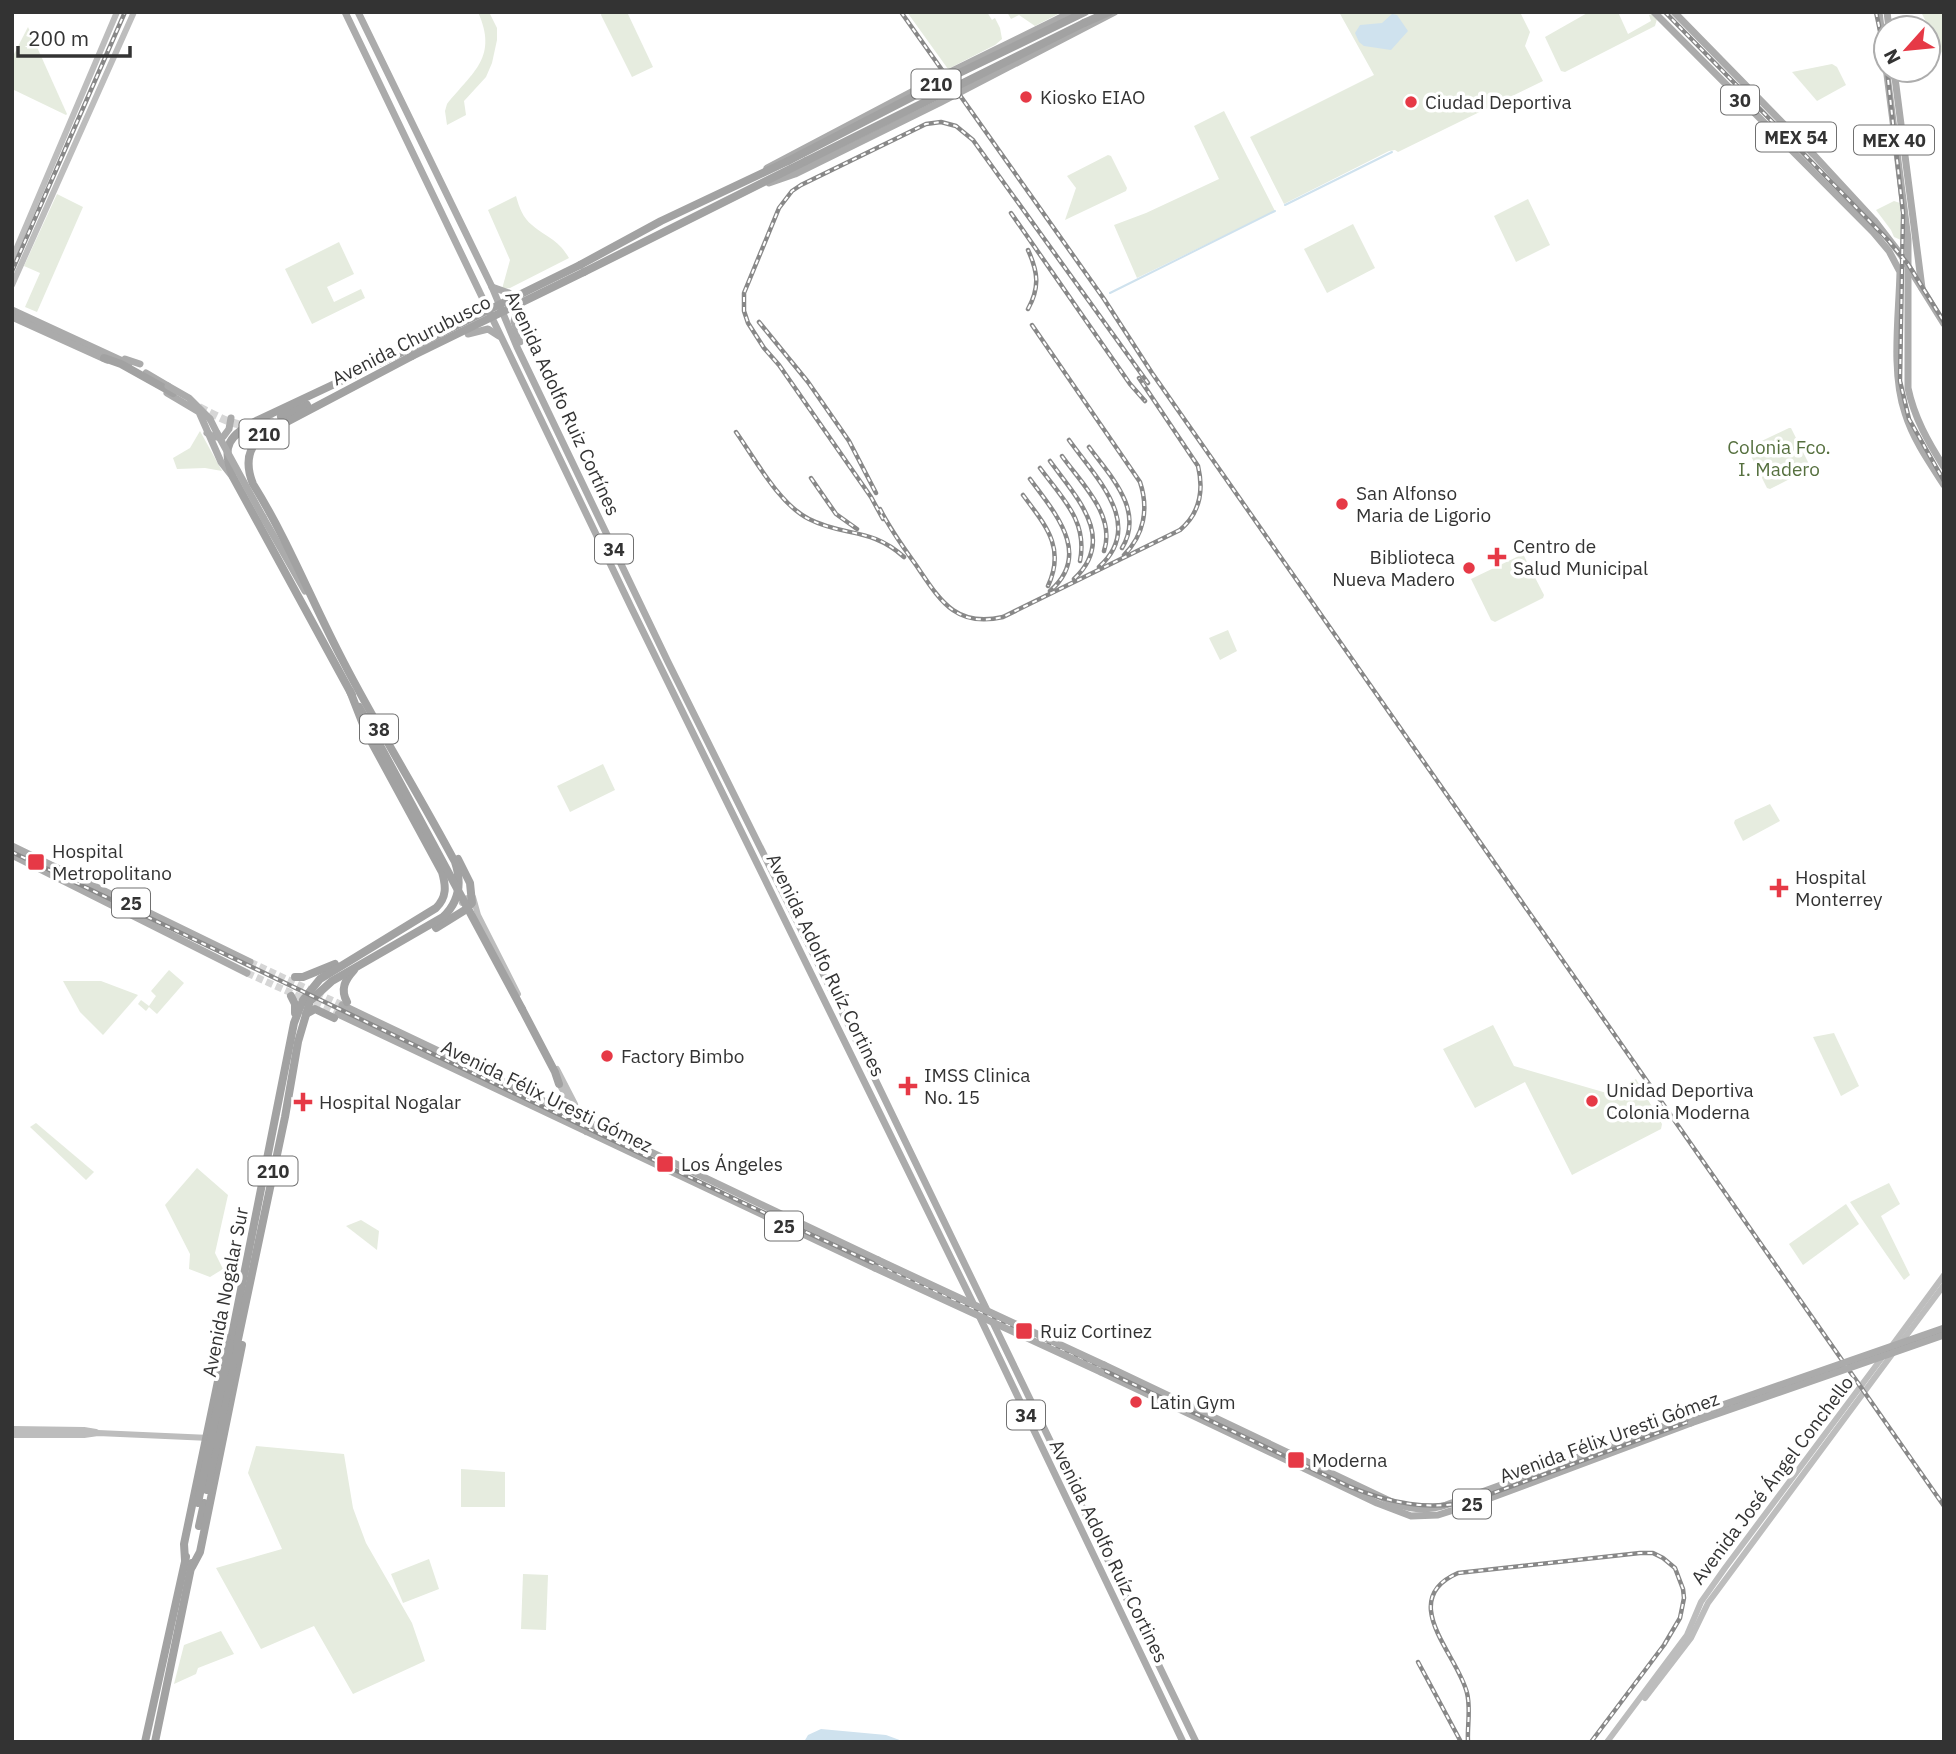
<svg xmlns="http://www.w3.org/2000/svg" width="1956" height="1754" viewBox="0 0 1956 1754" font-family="'IBM Plex Sans',sans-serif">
<rect width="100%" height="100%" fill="#fff"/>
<g fill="#e6ecdf">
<path d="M 478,12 L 489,12 L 497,28 L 497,40 L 492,63 L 486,77 L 464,101 L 466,115 L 447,125 L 445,111 L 447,104 C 474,71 498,57 478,12 Z"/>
<path d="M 602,12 L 627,12 L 653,67 L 632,77 L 601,15 Z"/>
<path d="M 907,12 L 987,12 L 992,20 L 995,18 L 1000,28 L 1002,39 L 995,45 L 948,69 Z"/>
<path d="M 1007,12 L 1062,12 L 1035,26 L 1019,15 L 1011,19 Z"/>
<path d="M 1339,12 L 1520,12 L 1530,32 L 1525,46 L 1543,81 L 1398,152 L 1395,150 L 1389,151 L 1284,204 L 1250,137 L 1374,75 Z"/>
<path d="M 1589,12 L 1618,12 L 1628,34 L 1651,21 L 1649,15 L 1652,14 L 1657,19 L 1655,26 L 1565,72 L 1561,71 L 1545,37 Z"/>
<path d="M 1921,12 L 1944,12 L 1944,57 Z"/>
<path d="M 28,27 L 67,114 L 66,115 L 12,89 L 12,58 Z"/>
<path d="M 1832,64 L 1837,67 L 1846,85 L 1817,101 L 1792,72 Z"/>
<path d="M 1224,111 L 1275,211 L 1137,278 L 1114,225 L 1146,213 L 1219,179 L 1194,126 Z"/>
<path d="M 1108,155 L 1111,156 L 1127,188 L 1126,191 L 1065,220 L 1076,188 L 1067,176 Z"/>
<path d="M 57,194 L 83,207 L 37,312 L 25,307 L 40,273 L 24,266 Z"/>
<path d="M 516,196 C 519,207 523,218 532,225 C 547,238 558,239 569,258 L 510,288 L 502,289 L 510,260 L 488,210 Z"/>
<path d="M 1528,199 L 1550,245 L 1516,262 L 1494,216 Z"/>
<path d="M 1894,201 L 1900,203 L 1901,240 L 1894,237 L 1891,230 L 1876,210 Z"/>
<path d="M 1353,224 L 1375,268 L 1327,293 L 1304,249 Z"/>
<path d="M 339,242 L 354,274 L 327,287 L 334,302 L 361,289 L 365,298 L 312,324 L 285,269 Z"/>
<path d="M 1789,428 L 1791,428 L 1811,468 L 1770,489 L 1767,488 L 1748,450 L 1749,447 Z"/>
<path d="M 200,431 L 222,471 L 205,468 L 177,469 L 173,458 L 190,448 Z"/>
<path d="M 1523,554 L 1544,595 L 1543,598 L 1495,622 L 1491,620 L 1471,579 Z"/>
<path d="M 1228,630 L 1237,651 L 1220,660 L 1209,638 Z"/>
<path d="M 603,764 L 615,790 L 570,812 L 557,786 Z"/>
<path d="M 1770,804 L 1780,821 L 1743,841 L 1734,823 L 1735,820 Z"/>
<path d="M 169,970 L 184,983 L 157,1014 L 149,1007 L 146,1011 L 138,1004 L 141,1000 L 149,1006 L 156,996 L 151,991 Z"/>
<path d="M 63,981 L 101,981 L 138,995 L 103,1035 L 80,1012 Z"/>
<path d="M 1493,1025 L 1514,1066 L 1610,1094 L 1636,1079 L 1662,1124 L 1661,1129 L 1572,1175 L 1525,1082 L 1475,1108 L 1443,1049 Z"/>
<path d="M 1834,1033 L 1859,1086 L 1841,1096 L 1813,1037 Z"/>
<path d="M 36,1123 L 94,1172 L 86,1180 L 30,1127 Z"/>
<path d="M 197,1168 L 228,1195 L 215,1253 L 223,1269 L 210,1277 L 189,1269 L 190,1254 L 165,1205 Z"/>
<path d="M 1889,1183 L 1900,1204 L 1881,1216 L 1910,1275 L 1904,1280 L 1850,1202 Z"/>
<path d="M 1846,1204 L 1859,1224 L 1803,1265 L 1789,1244 Z"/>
<path d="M 361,1220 L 379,1231 L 377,1250 L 346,1226 Z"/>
<path d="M 256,1446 L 344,1454 L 353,1508 L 366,1543 L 412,1623 L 425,1661 L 353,1694 L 314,1626 L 261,1649 L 216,1568 L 282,1549 L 248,1473 Z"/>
<path d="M 461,1469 L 505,1472 L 505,1507 L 461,1507 Z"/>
<path d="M 429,1559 L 439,1589 L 403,1603 L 391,1574 Z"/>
<path d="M 523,1574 L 548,1575 L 546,1630 L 521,1629 Z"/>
<path d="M 221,1631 L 234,1654 L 198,1668 L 196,1674 L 174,1684 L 184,1645 Z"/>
</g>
<g fill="#cfe2ee">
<path d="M 1392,14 L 1397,15 L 1408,31 L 1391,50 L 1364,46 L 1359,42 L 1355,33 L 1360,25 L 1382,23 Z"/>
<path d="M 821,1729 L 886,1735 L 905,1742 L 804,1742 L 808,1735 Z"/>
</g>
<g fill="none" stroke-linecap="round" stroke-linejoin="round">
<g stroke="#cfe2ee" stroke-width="2">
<path d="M 1285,205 L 1392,152"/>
<path d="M 1110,293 L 1275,211"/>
</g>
<g stroke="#d6d6d6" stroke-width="7" stroke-dasharray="7 3.5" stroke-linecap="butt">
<path d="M 250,962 L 342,1005"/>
<path d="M 247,973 L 338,1014"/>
</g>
<path stroke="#d6d6d6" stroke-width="8" stroke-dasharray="8 4" stroke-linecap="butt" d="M 199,407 C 232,424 245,433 281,417"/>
<g stroke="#bdbdbd" stroke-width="6">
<path d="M 12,259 L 117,12"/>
<path d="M 12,285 L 134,12"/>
<path d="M 462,903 L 464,899 L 473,897 L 478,915 L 518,994"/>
<path d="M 557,1069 L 575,1104 L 577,1115"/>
<path d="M 558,1082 L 586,1132"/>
<path d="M 1900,1344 L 1944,1285"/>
<path d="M 1891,1347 L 1944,1275"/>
<path d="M 12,1429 L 84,1430 L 96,1432"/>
<path d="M 12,1435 L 84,1435 L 98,1433 L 210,1438"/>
<path d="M 1645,1698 L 1691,1638 L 1708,1603 L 1893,1353"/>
<path d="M 1607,1742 L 1687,1635 L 1701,1602 L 1725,1568 L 1884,1355"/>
</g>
<g stroke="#ababab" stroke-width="7">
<path d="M 345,12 L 632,609 L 973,1303 L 1183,1742"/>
<path d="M 358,12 L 492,287 L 517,347 L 668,662 L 861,1050 L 1196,1742"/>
<path d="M 1654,12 L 1873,232 L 1889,251 L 1900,272 C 1899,316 1891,371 1905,413 C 1913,439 1929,462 1944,485"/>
<path d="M 1674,12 L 1814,155 L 1874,220 L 1901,255 L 1944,324"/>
<path d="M 1879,12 L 1908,239 L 1908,388 C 1914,417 1928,442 1944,467"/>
<path d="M 1887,12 L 1889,28"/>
<path d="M 1894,70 L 1922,288"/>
<path d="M 767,168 L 934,80 L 1072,12"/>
<path d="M 769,183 L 795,174 L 941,102 L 1115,12"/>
<path d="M 492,287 L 509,293"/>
<path d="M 518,309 L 514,321 L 520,342"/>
<path d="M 12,310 L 129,364"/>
<path d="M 12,317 L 107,360"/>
<path d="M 468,334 L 488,329 L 499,336"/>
<path d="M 125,359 L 140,364"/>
<path d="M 146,373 L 168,386"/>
<path d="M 167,393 L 199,412 L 221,462 L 232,476"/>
<path d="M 210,419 L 217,433"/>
<path d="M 207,433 L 214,437 L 223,437 L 229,429 L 231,418"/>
<path d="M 263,517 L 305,591"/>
<path d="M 12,846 L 250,962"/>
<path d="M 12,855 L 247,973"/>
<path d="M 342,1005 L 878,1260"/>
<path d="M 338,1014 L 875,1268"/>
<path d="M 1104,1365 L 1396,1504 C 1413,1510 1428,1511 1446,1505 L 1688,1417"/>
<path d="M 1101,1372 L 1377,1503 L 1411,1516 L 1438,1515 L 1485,1500 L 1691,1423"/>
</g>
<g stroke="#a2a2a2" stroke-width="8">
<path d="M 1084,23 L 1109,12"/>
<path d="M 580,265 L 661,221 L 788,161"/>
<path d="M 584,272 L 806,161"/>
<path d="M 104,358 L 121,364 L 173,393"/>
<path d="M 281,417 L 307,405"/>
<path d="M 352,695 L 233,477 C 220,445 230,435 258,420 L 409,349"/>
<path d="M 359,707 L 376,738"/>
<path d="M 436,928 L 465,910 L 472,903 L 470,883 L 458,859"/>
<path d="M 295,977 L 303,977 L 335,964"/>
<path d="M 291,996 L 295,1004 L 295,1013"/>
<path d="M 347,1002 C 340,989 345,980 354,970"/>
<path d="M 522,1009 L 555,1072 L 559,1084"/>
<path d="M 306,1014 L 315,1009 L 334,1018"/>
<path d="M 230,1345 L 294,1023 L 303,1000 L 320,979 L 436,908 C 447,897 446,886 442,872 L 366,732 L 350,691"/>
<path d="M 236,1349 L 285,1117 L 298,1042 L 310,1001 L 332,981 L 443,917 C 459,902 462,883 455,862 C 419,794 378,729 343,661 C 312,602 288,540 253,484 C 245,464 247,447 264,434 L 412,356"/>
<path d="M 199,1526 L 204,1503"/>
<path d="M 185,1560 L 184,1544 L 227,1338"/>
<path d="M 192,1567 L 200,1552 L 242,1345"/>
<path d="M 145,1742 L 186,1557"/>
<path d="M 155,1742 L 192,1563"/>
</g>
<defs>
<g id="rail">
<path d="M 901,12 L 1104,299 L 1152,373 L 1944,1506"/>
<path d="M 1665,12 L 1888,240 L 1908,264 L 1944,322"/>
<path d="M 1876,12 L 1886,59"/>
<path d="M 1887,70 L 1903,213 L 1900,381 L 1909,419 L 1944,481"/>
<path d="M 1011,213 L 1130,384 L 1145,401"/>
<path d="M 12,271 L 125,12"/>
<path d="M 1028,309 C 1040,287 1038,272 1028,250"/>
<path d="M 759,322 L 808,382 L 849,441 L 876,493"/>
<path d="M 1032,325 L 1140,482 C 1149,509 1144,535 1124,555"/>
<path d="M 736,432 C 755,459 779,504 809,519 C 844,537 871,527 904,557"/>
<path d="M 1069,440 C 1096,478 1146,525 1099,567"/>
<path d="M 1089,447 C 1110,476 1145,510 1122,548"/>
<path d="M 1062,456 C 1081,483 1116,515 1104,551"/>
<path d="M 1050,461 C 1075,496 1118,538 1074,579"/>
<path d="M 1040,468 C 1062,498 1088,521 1080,561"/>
<path d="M 811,478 L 836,514 L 857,529"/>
<path d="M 1030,479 C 1054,512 1093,554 1050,591"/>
<path d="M 1023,495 C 1045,525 1066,547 1048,586"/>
<path d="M 880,509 C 890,529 903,547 916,565 C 940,600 955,628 1003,617 L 1180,530 C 1200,513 1204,491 1198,466 L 1139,378"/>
<path d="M 883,519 L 871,497 L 779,365 L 764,348 L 748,323 L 744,311 L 744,293 L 779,208 L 792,191 L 801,185 L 926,124 L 941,122 L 956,126 L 973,140 L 1148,383"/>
<path d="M 12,852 L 754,1208 L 1059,1349 L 1348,1486 C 1389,1503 1430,1512 1474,1500 L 1713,1413 L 1944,1333"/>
<path d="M 1418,1662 L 1461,1742"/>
<path d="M 1468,1742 C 1467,1726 1471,1709 1467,1693 C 1458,1655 1396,1600 1458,1573 L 1640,1553 L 1653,1553 L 1663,1558 L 1675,1568 L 1683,1589 L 1684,1598 L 1680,1618 L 1664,1645 L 1591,1742"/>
</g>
</defs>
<use href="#rail" stroke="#888" stroke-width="4.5"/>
<use href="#rail" stroke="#fff" stroke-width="2" stroke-dasharray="5" stroke-linecap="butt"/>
<g stroke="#ababab" stroke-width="7">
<path d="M 168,386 L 189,398 L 210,419"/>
<path d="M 217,433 L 263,517"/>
<path d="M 878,1260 L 1104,1365"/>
<path d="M 875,1268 L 1101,1372"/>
<path d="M 1688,1417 L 1944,1328"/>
<path d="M 1691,1423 L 1944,1335"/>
</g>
<g stroke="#a2a2a2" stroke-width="8">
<path d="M 788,161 L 951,77 L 1085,12"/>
<path d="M 806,161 L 1084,23"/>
<path d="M 409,349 L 580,265"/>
<path d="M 412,356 L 584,272"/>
<path d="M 376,738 L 522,1009"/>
<path d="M 207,1490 L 236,1349"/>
<path d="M 198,1503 L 230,1345"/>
</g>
</g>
<g fill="#e63946" stroke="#fff" stroke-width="2.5">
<circle cx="1026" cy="97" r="7"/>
<circle cx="1411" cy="102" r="7"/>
<circle cx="1342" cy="504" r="7"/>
<path d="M1493.5 546.5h7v7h7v7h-7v7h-7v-7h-7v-7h7z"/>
<circle cx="1469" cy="568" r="7"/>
<rect x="27" y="853" width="18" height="18" rx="3.5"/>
<path d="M1775.5 877.5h7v7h7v7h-7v7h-7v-7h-7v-7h7z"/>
<circle cx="607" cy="1056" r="7"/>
<path d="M904.5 1075.5h7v7h7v7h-7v7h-7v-7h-7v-7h7z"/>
<circle cx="1592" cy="1101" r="7"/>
<path d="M299.5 1091.5h7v7h7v7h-7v7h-7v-7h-7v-7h7z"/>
<rect x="656" y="1155" width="18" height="18" rx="3.5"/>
<rect x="1015" y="1322" width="18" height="18" rx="3.5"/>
<circle cx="1136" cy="1402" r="7"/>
<rect x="1287" y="1451" width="18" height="18" rx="3.5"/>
</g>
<g text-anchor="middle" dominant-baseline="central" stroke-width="7" stroke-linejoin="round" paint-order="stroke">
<g fill="#fff" stroke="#707070" stroke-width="2">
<rect x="911.5" y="69.5" width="49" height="29" rx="5"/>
<rect x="1721" y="85.5" width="38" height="29" rx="5"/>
<rect x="1756" y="122.5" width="80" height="29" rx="5"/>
<rect x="1854" y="125.5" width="80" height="29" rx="5"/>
<rect x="239.5" y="419.5" width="49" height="29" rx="5"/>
<rect x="595" y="534.5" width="38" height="29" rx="5"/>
<rect x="360" y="714.5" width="38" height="29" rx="5"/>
<rect x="112" y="888.5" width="38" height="29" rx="5"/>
<rect x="248.5" y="1156.5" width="49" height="29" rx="5"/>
<rect x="765" y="1211.5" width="38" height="29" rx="5"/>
<rect x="1007" y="1400.5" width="38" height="29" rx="5"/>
<rect x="1453" y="1489.5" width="38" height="29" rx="5"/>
</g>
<g font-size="18" font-weight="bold" fill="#333">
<text x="936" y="84">210</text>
<text x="1740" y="100">30</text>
<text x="1796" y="137">MEX 54</text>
<text x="1894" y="140">MEX 40</text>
<text x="264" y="434">210</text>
<text x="614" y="549">34</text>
<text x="379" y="729">38</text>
<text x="131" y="903">25</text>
<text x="273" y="1171">210</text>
<text x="784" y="1226">25</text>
<text x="1026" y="1415">34</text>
<text x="1472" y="1504">25</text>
</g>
<g font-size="19" fill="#333" stroke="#fff" text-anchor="start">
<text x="1040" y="97">Kiosko EIAO</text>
<text x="1425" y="102">Ciudad Deportiva</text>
<text x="1356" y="493">San Alfonso<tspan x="1356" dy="22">Maria de Ligorio</tspan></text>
<text x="1513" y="546">Centro de<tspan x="1513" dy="22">Salud Municipal</tspan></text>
<text x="1455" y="557" text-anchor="end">Biblioteca<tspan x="1455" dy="22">Nueva Madero</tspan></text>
<text x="52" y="851">Hospital<tspan x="52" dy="22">Metropolitano</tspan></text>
<text x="1795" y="877">Hospital<tspan x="1795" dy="22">Monterrey</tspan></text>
<text x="621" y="1056">Factory Bimbo</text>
<text x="924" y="1075">IMSS Clinica<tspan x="924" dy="22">No. 15</tspan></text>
<text x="1606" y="1090">Unidad Deportiva<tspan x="1606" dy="22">Colonia Moderna</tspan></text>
<text x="319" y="1102">Hospital Nogalar</text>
<text x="681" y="1164">Los Ángeles</text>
<text x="1040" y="1331">Ruiz Cortinez</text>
<text x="1150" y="1402">Latin Gym</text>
<text x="1312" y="1460">Moderna</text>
</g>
<g font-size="19" fill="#333" stroke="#fff">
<text transform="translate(411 340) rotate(-27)">Avenida Churubusco</text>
<text transform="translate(563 403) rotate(65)">Avenida Adolfo Ruiz Cortínes</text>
<text transform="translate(826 965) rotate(64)">Avenida Adolfo Ruíz Cortines</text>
<text transform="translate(547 1096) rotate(26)">Avenida Félix Uresti Gómez</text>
<text transform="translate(225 1292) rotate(-79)">Avenida Nogalar Sur</text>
<text transform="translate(1609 1437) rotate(-20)">Avenida Félix Uresti Gómez</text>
<text transform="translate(1772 1480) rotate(-53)">Avenida José Ángel Conchello</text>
<text transform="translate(1109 1551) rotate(64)">Avenida Adolfo Ruíz Cortines</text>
</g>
<g font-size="19" fill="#56703f" stroke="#fff">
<text x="1779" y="447">Colonia Fco.<tspan x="1779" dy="22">I. Madero</tspan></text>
</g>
</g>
<rect width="1956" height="1754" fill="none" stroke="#333333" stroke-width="28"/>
<g transform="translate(1907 49) rotate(243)"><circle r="33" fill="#ffffff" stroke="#adadad" stroke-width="2"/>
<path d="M0-5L12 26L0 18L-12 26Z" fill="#e63946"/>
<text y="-10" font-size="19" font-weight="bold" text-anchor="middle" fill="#333333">N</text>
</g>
<path d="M18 46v10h112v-10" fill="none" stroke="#333333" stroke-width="3.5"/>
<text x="28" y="46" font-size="21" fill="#333333" stroke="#ffffff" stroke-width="5" paint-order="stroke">200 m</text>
</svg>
